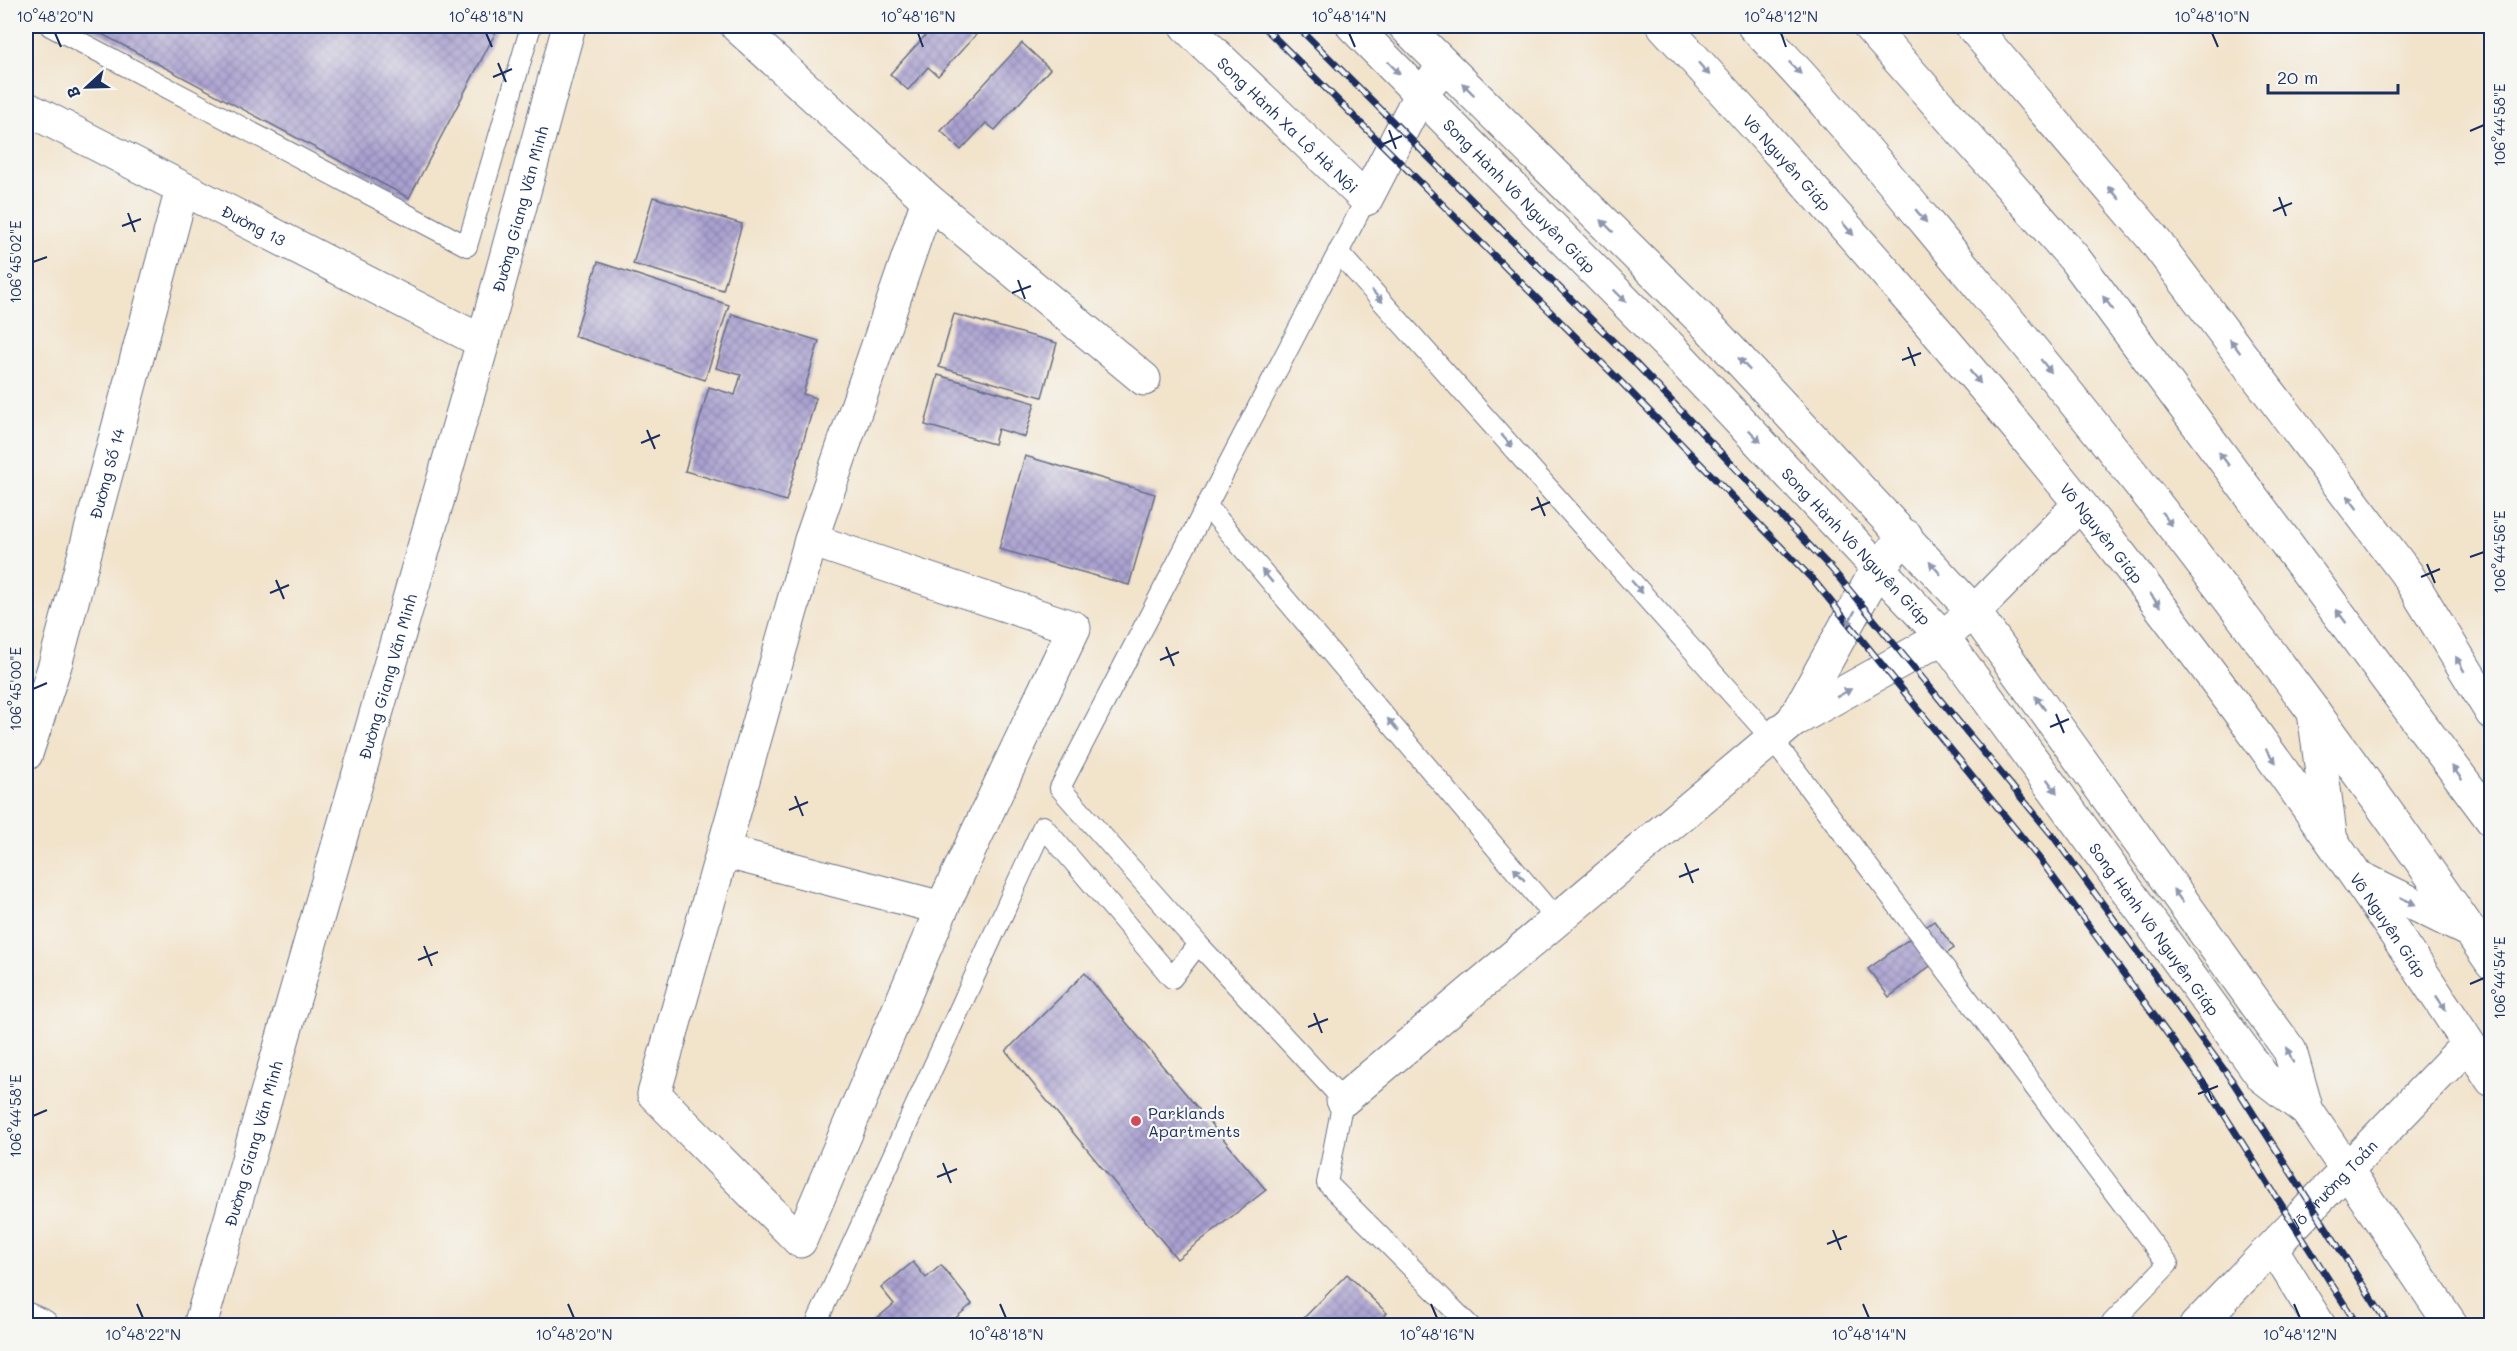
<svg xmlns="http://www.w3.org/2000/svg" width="2517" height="1351" viewBox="0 0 2517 1351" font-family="Mali,sans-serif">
<defs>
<pattern id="building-cross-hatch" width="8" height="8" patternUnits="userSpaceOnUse" patternTransform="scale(1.5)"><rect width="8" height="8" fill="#aaa1d0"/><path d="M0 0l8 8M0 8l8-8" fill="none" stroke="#8a84ac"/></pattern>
</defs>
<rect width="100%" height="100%" fill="#f6f6f2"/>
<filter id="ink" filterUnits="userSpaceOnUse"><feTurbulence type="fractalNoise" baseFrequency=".0167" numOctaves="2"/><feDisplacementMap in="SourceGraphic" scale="12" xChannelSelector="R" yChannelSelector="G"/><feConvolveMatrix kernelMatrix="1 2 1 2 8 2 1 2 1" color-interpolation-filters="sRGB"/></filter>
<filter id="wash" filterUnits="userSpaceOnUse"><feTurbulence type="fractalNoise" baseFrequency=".008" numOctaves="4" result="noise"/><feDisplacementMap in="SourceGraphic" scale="24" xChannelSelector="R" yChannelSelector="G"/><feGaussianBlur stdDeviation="1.35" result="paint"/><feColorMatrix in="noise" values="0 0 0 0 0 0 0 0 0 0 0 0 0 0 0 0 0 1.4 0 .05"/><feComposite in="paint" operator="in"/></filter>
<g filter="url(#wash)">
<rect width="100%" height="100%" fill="#f2e3cb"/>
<g id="blocks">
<g fill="url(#building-cross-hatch)">
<path d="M 87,26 L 494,26 L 498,28 L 409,198 Z"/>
<path d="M 934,26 L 984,26 L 938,76 L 928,67 L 908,90 L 890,74 Z"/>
<path d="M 1022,43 L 1050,69 L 995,130 L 986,123 L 961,150 L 941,131 Z"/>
<path d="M 653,197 L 742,224 L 723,290 L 633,264 Z"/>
<path d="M 598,262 L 729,305 L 705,380 L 574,336 Z"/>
<path d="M 732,314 L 819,341 L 803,394 L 816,398 L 786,501 L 685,471 L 709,387 L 735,395 L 741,375 L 716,368 Z"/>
<path d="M 954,314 L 1057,343 L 1042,397 L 939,367 Z"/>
<path d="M 938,375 L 1035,403 L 1025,437 L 998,429 L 994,444 L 925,425 Z"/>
<path d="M 1025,456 L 1155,494 L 1129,585 L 999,549 Z"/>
<path d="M 1934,921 L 1954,948 L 1889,997 L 1868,969 Z"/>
<path d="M 1085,973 L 1266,1190 L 1177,1259 L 1006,1051 Z"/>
<path d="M 913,1262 L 926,1278 L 941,1265 L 972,1304 L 946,1326 L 868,1326 L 894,1304 L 881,1288 Z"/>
<path d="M 1347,1274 L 1387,1313 L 1376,1326 L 1296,1326 Z"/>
</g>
</g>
</g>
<g filter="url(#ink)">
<use href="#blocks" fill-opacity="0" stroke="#666e84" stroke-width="1.5"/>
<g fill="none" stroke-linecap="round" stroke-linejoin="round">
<defs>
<g id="service">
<path d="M 50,26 L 467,246 L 531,26"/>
<path d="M 1366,199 L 1060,788 L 1198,944 L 1343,1100 L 1327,1183 L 1470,1326"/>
<path d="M 1338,252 L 1772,739 L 2168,1264 L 2109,1326"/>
<path d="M 1207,506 L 1556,919"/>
<path d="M 815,1326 L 1043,826 L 1172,978 L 1198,944"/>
</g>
<path id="pedestrian" d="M 2272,1247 L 2321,1326"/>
<g id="minor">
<path d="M 737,26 L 928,200 L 1144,379"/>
<path id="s1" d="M 1186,26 L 1366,199 L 1420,95 L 1445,66"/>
<path id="s2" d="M 26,108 L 483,342"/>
<path d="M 811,540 L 1074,628 L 942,908"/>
<path d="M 1793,721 L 1879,566 L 1906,536"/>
<path id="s3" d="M 26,754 L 55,665 L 182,189"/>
<path d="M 723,851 L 942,908 L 800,1241 L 654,1094 L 811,540 L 928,200"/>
<path d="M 1343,1100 L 1793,721 L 1943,637"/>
<path d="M 26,1319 L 42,1326"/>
<path id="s4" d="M 200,1326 L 483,342 L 569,26"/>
</g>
<g id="tertiary">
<path id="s5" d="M 2196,1326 L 2468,1044"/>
</g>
<g id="secondary">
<path id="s6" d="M 1353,26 L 1671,348 L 1943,637 L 2263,1077 L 2307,1111 L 2452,1326"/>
<path d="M 1405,26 L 1707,325 L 1974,612 L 2290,1051 L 2307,1111"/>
<path d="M 1956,626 L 1974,612 L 2079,505"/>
</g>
<g id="trunk">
<path id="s7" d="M 1664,26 C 1830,206 1993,390 2143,584 C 2266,744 2383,910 2492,1080"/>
<path d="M 1754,26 C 1835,109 1907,200 1982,289 C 2162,505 2333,730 2492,963"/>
<path d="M 1869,26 L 2074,258 L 2492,820"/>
<path d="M 1972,26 L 2151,236 L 2406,573 L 2492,713"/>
<path d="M 2314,712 L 2330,834"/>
<path d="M 2357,876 L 2467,930"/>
</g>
</defs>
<use href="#service" stroke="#666e84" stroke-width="22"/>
<use href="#pedestrian" stroke="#666e84" stroke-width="32"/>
<use href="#minor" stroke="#666e84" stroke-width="35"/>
<use href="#tertiary" stroke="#666e84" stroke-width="35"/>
<use href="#secondary" stroke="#666e84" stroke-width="35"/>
<use href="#trunk" stroke="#666e84" stroke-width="35"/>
<use href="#service" stroke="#fff" stroke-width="20"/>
<use href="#pedestrian" stroke="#fff" stroke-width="30"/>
<use href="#minor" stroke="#fff" stroke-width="33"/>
<use href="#tertiary" stroke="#fff" stroke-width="33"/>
<use href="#secondary" stroke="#fff" stroke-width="33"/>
<use href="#trunk" stroke="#fff" stroke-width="33"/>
<defs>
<g id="rail">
<path d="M 1263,26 L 1623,384 L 1815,582 L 2042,862 L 2210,1092 L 2358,1326"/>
<path d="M 1297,26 L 1635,363 L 1831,568 L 2053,836 L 2233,1082 L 2389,1326"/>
</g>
</defs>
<use href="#rail" stroke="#1b2f5e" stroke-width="7"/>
<use href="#rail" stroke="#f6f6f2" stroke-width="4.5" stroke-dasharray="14" stroke-linecap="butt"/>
</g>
<defs><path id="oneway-solid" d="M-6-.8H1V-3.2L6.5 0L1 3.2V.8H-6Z" transform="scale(1.5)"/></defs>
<g fill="#8d97ae">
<use href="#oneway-solid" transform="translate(1394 68) rotate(46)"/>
<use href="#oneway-solid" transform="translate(1795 68) rotate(46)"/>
<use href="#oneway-solid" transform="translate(1704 69) rotate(48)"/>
<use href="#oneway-solid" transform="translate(1468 89) rotate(-135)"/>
<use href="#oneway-solid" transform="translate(2114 193) rotate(-131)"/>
<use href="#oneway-solid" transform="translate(1921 216) rotate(50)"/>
<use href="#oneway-solid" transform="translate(1607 226) rotate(-135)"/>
<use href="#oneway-solid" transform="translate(1848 229) rotate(49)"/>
<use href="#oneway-solid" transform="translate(1377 296) rotate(48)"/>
<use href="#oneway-solid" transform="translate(1620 296) rotate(45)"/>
<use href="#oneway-solid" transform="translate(2108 303) rotate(-127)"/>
<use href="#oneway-solid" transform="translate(2235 346) rotate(-127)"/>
<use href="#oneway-solid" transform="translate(1744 364) rotate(-133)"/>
<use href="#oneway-solid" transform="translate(2046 366) rotate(51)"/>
<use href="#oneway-solid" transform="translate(1975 377) rotate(50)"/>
<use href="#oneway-solid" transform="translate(1755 436) rotate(46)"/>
<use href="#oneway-solid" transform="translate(1507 441) rotate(48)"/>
<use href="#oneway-solid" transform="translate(2224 459) rotate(-127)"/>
<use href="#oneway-solid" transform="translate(2352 502) rotate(-127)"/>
<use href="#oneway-solid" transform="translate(2167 519) rotate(52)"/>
<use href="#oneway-solid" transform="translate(1935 568) rotate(-132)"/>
<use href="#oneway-solid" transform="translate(1267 576) rotate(-130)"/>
<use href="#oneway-solid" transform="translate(1637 587) rotate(48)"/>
<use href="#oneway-solid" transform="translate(2155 600) rotate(53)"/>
<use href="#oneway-solid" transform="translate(2341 616) rotate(-127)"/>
<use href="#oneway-solid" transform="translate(1851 618) rotate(119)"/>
<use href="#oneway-solid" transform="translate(2460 664) rotate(-120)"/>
<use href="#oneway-solid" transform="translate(1844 693) rotate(-29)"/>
<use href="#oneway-solid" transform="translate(2040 703) rotate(-126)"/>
<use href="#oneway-solid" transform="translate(1393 725) rotate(-130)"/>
<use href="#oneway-solid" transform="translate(2271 756) rotate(53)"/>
<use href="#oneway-solid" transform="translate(2457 773) rotate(-126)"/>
<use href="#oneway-solid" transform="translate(2052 786) rotate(54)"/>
<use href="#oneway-solid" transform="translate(1519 874) rotate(-130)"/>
<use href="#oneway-solid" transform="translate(2178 896) rotate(-126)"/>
<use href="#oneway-solid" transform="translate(2408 901) rotate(26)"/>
<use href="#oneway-solid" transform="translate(2441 1003) rotate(56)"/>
<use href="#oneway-solid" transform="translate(2290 1055) rotate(-112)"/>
</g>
</g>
<path fill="none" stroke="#1b2f5e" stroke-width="2" d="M 55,33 L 61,47M 486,33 L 492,47M 918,33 L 923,47M 1349,33 L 1355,47M 1781,33 L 1786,47M 2212,33 L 2218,47M 498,63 L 506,82M 493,77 L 512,69M 1389,130 L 1396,149M 2470,131 L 2484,125M 1383,144 L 1402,136M 2279,197 L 2286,216M 2273,211 L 2292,203M 128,213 L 135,232M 122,226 L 141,219M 33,262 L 47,257M 1018,280 L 1025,299M 1012,293 L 1031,286M 1908,347 L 1915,366M 1902,360 L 1921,353M 647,430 L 655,449M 641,443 L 660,435M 1537,497 L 1545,516M 1531,510 L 1550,502M 2470,557 L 2484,552M 2427,564 L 2435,583M 2421,577 L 2440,569M 276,580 L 284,599M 270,593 L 289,585M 1166,647 L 1174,666M 1160,660 L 1179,652M 33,689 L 47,683M 2056,714 L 2064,733M 2050,727 L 2069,719M 795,796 L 803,816M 789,810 L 808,802M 1685,863 L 1693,883M 1679,877 L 1699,869M 424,946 L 432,966M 418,960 L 438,952M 2470,984 L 2484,978M 1314,1013 L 1322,1033M 1308,1027 L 1328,1019M 2204,1080 L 2212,1100M 2198,1094 L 2218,1086M 33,1116 L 47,1110M 943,1163 L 951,1183M 937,1177 L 957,1169M 1833,1230 L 1841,1250M 1827,1244 L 1847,1236M 137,1304 L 143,1318M 568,1304 L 574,1318M 1000,1304 L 1006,1318M 1431,1304 L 1437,1318M 1863,1304 L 1869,1318M 2294,1304 L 2300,1318"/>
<circle fill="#d1495b" stroke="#f6f6f2" stroke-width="2" cx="1136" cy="1121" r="6"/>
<g text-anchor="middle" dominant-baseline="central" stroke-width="4.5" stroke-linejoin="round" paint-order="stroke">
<g font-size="16" fill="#1b2f5e" stroke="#f6f6f2">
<text stroke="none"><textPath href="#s1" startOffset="142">Song Hành Xa Lộ Hà Nội</textPath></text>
<text stroke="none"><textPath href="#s7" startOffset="184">Võ Nguyên Giáp</textPath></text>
<text stroke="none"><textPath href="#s6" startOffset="238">Song Hành Võ Nguyên Giáp</textPath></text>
<text stroke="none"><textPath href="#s4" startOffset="1162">Đường Giang Văn Minh</textPath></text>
<text stroke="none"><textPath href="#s2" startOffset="256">Đường 13</textPath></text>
<text stroke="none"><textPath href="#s3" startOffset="292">Đường Số 14</textPath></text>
<text stroke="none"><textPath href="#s7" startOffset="670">Võ Nguyên Giáp</textPath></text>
<text stroke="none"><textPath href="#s6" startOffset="724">Song Hành Võ Nguyên Giáp</textPath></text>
<text stroke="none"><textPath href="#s4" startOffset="676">Đường Giang Văn Minh</textPath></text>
<text stroke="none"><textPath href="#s7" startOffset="1156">Võ Nguyên Giáp</textPath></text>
<text stroke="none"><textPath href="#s6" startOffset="1210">Song Hành Võ Nguyên Giáp</textPath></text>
<text stroke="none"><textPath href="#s4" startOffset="190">Đường Giang Văn Minh</textPath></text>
<text stroke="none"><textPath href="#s5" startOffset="196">Võ Trường Toản</textPath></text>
</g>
<g font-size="16" fill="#1b2f5e" stroke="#f6f6f2" text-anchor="start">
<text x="1148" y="1112">Parklands<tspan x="1148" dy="18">Apartments</tspan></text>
</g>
</g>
<rect width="2517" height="1351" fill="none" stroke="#f6f6f2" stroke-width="66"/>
<g transform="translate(87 87) rotate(248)" stroke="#f6f6f2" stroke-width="4.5" paint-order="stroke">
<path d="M0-4.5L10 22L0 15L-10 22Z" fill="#1b2f5e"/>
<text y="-9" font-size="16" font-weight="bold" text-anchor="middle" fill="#1b2f5e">B</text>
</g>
<path d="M2268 84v9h130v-9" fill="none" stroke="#1b2f5e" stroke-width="3"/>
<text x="2277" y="84" font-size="18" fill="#1b2f5e" stroke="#f6f6f2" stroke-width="4.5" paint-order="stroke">20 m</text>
<rect x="33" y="33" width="2451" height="1285" fill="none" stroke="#1b2f5e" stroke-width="2"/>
<g font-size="15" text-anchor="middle" fill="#1b2f5e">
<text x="55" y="22">10°48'20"N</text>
<text x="486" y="22">10°48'18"N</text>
<text x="918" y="22">10°48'16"N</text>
<text x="1349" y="22">10°48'14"N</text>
<text x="1781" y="22">10°48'12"N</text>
<text x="2212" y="22">10°48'10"N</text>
<text transform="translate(2500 125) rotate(-90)" y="5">106°44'58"E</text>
<text transform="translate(16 262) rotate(-90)" y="5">106°45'02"E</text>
<text transform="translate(2500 552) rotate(-90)" y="5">106°44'56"E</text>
<text transform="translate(16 689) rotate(-90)" y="5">106°45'00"E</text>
<text transform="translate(2500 978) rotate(-90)" y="5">106°44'54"E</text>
<text transform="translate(16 1116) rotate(-90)" y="5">106°44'58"E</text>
<text x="143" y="1340">10°48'22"N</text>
<text x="574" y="1340">10°48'20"N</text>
<text x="1006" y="1340">10°48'18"N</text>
<text x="1437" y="1340">10°48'16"N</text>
<text x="1869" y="1340">10°48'14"N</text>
<text x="2300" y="1340">10°48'12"N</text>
</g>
</svg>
